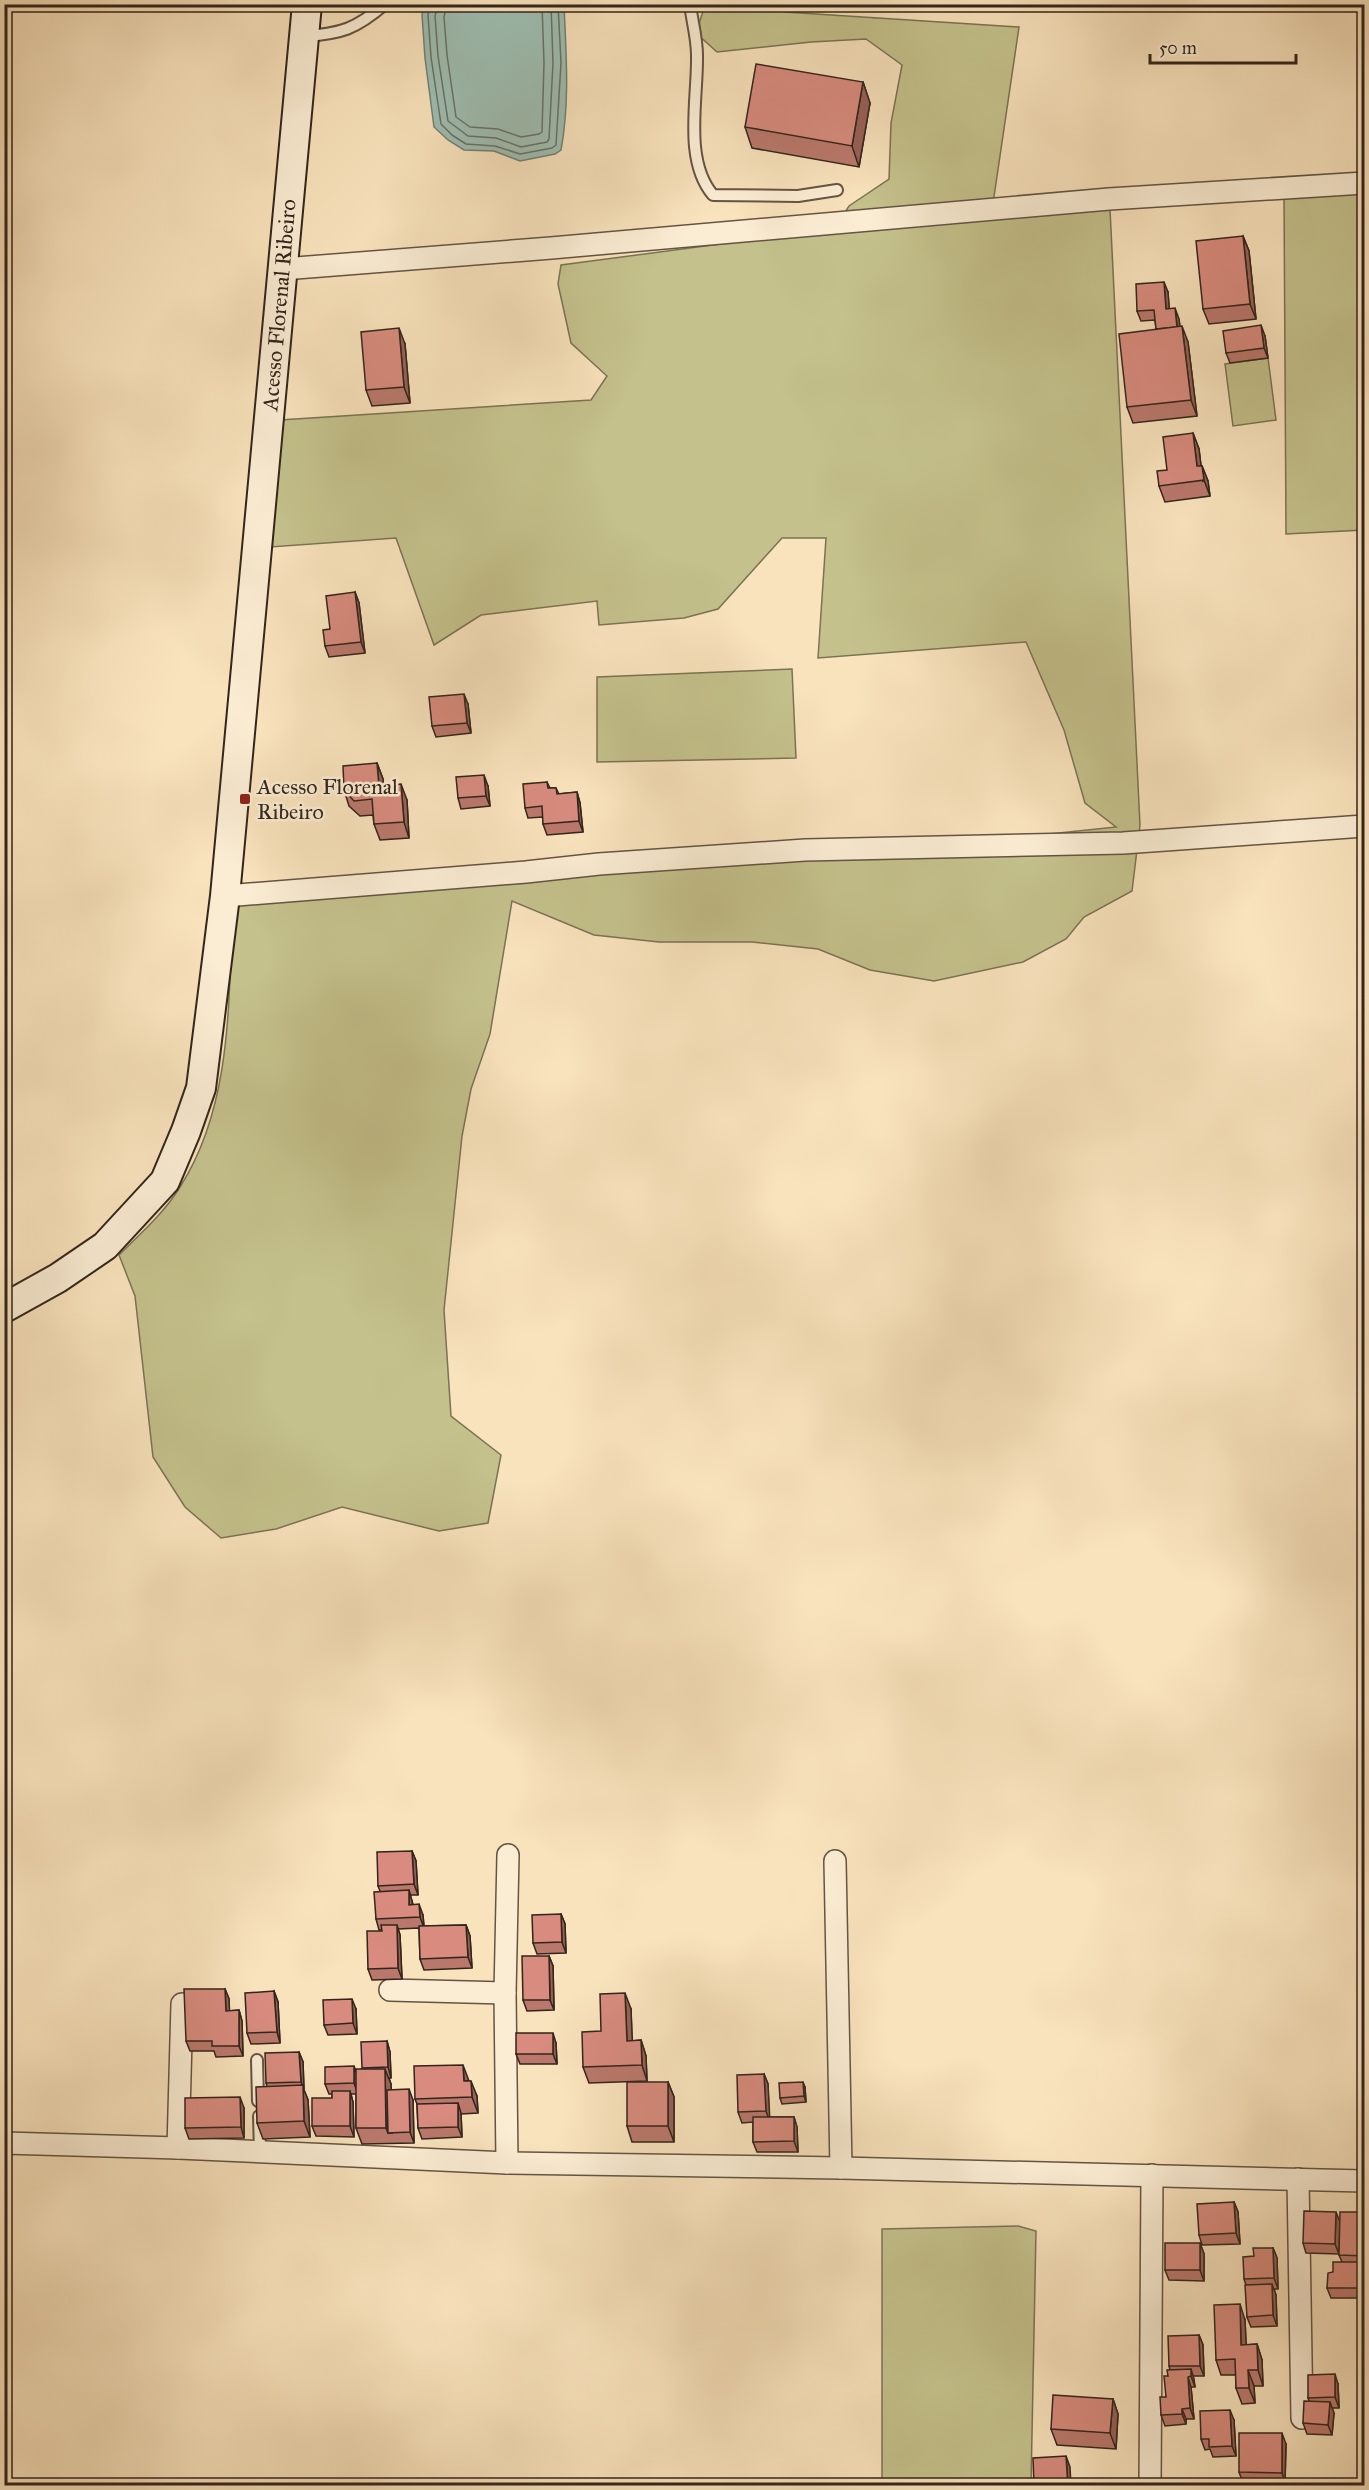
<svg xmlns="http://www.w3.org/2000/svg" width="1369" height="2490" viewBox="0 0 1369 2490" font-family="'IM FELL Great Primer',serif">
<rect width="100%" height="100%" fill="#f9e3bd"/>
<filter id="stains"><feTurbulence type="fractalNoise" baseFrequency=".00333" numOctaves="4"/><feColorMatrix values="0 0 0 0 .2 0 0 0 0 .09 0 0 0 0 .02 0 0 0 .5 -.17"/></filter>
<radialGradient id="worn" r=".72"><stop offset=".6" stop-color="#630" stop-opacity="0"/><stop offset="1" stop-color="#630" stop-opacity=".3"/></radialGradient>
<g fill="#c4c18c" stroke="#7b7354" stroke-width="1.5">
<path d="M 705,5 L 786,5 L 785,12 L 1019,27 L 991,217 L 1110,209 L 1140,825 L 1132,891 L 1084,917 L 1066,939 L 1023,962 L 934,981 L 870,970 L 818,949 L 752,942 L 659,942 L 594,935 L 512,901 L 490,1034 L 471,1089 L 462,1136 L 444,1310 L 451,1416 L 501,1455 L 488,1523 L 439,1531 L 342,1507 L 276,1529 L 221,1538 L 185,1507 L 153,1457 L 135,1296 L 119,1255 C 140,1234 165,1212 180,1187 C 235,1101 228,991 233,893 L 800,860 L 1116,827 L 1085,803 L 1064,730 L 1026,642 L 818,658 L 826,538 L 782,538 L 718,609 L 684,618 L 599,625 L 597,601 L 481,615 L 434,645 L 396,538 L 270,547 L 280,420 L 591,400 L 607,376 L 571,343 L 558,284 L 561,265 L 834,229 L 849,206 L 889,179 L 891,123 L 902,65 L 866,39 L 811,42 L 717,52 L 696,33 Z"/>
<path d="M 1364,189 L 1364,530 L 1286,534 L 1284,196 Z"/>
<path d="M 1268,358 L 1276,420 L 1233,426 L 1225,364 Z"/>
<path d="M 792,669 L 796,758 L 597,762 L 597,677 Z"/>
<path d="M 1018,2226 L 1036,2231 L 1031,2485 L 882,2485 L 882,2229 Z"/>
</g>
<path fill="#9ebeb2" stroke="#738176" stroke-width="1.5" d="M 425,5 L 564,5 C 566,52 570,102 561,150 L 555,154 L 520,161 L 494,151 L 464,150 L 448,140 L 434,127 L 425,58 L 422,14 Z"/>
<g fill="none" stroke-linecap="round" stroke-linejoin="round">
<g stroke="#687266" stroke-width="1.5">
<path d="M 430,4 L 428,15 L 431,57 L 441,124 L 452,135 L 466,144 L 495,146 L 520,154 L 552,148 L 556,145 L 561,63 L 558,4"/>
<path d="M 438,4 L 435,16 L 438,56 L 448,121 L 468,136 L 496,138 L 521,147 L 547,142 L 549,139 L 553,63 L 551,4"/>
<path d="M 447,4 L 444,17 L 447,55 L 456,117 L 470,127 L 498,129 L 521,137 L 539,134 L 542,132 L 544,63 L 542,4"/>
</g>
<defs>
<g id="lane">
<path d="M 690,4 C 692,21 697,38 697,55 C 698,98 683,160 713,195 L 798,196 L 837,190"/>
<path d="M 304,36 C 341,34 356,29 385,4"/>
<path d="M 257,2060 L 258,2101"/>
<path d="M 259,2116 L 260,2152"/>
</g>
<g id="street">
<path d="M 283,269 L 551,248 L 1109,199 L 1364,183"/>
<path d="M 225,896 L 526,872 L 599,864 L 805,850 L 1123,843 L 1364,826"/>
<path d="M 835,1861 L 841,2168"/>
<path d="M 390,1990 L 505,1993"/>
<path d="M 4,2143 L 178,2148 L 507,2163 L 841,2168 L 1364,2181"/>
<path d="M 178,2148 L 182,2004"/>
<path d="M 507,2163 L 505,1993 L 508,1855"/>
<path d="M 1298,2179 L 1302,2418"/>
<path d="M 1150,2486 L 1152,2175"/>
</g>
<path id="secondary" d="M 4,1308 L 58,1278 L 105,1246 L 165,1181 L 186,1131 L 201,1088 L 225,896 L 307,4"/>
</defs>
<use href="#lane" stroke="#645444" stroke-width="14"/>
<use href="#street" stroke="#645444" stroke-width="24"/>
<use href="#secondary" stroke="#32251b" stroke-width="32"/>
<use href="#lane" stroke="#fbedd4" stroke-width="10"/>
<use href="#street" stroke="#fbedd4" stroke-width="21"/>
<use href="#secondary" stroke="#fbedd4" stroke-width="28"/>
</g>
<g fill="#ba786c" stroke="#32251b" stroke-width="1.5">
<path d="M 863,82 L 870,103 L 859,167 L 752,148 L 745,127 Z"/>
<path d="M 1243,236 L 1249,251 L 1256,319 L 1209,324 L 1203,309 Z"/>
<path d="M 1168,292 L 1169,309 L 1179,319 L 1180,327 L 1188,342 L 1197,416 L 1133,423 L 1127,407 L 1156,329 L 1155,320 L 1141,321 L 1137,311 Z"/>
<path d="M 1265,336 L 1268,358 L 1230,363 L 1226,353 Z"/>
<path d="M 405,344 L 410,403 L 372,406 L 366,390 Z"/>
<path d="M 1193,433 L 1199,449 L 1201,466 L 1202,466 L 1208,481 L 1210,496 L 1165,502 L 1159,486 L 1167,470 Z"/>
<path d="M 355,592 L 359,603 L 365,653 L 329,657 L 325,646 L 330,629 Z"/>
<path d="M 468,704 L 471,733 L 436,737 L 432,726 Z"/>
<path d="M 377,763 L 383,779 L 383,785 L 407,800 L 409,838 L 380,840 L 374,824 L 373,815 L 360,816 L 349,806 L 344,790 Z"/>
<path d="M 547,782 L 550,788 L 556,788 L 559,794 L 577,792 L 580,803 L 583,832 L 547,835 L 543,824 L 543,817 L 528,818 L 525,808 Z"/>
<path d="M 488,786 L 490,806 L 461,809 L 458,798 Z"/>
<path d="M 412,1851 L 416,1861 L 418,1895 L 410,1895 L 413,1904 L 423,1915 L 424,1926 L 466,1925 L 470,1936 L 472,1968 L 424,1970 L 420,1959 L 419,1928 L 398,1929 L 400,1935 L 402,1979 L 372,1980 L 368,1969 L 382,1931 L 382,1930 L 379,1930 L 376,1919 L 380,1891 L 378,1886 Z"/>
<path d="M 561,1914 L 565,1924 L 566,1953 L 537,1954 L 533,1943 Z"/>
<path d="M 549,1956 L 553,1966 L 554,2010 L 527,2011 L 523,2000 Z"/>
<path d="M 225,1989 L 229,1999 L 229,2011 L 239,2010 L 242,2021 L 243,2056 L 216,2057 L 214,2051 L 190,2051 L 186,2041 Z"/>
<path d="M 274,1991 L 278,2002 L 280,2043 L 251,2044 L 247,2033 Z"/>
<path d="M 356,2009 L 357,2034 L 328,2035 L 324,2025 Z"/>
<path d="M 631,2009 L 632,2041 L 641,2040 L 646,2056 L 647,2081 L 589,2083 L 583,2067 L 601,2031 Z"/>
<path d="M 387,2041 L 390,2052 L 391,2078 L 389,2078 L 391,2084 L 391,2090 L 413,2100 L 414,2143 L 362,2144 L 356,2128 L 356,2094 L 351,2094 L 353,2102 L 354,2137 L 316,2136 L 312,2126 L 332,2098 L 332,2094 L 329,2094 L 325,2084 L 356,2071 L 362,2069 Z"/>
<path d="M 556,2043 L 557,2064 L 520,2064 L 516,2054 Z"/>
<path d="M 299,2052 L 303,2062 L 304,2090 L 308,2100 L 310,2137 L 263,2139 L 257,2123 L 267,2086 L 266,2083 Z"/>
<path d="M 764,2074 L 768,2084 L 769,2117 L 794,2117 L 797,2127 L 798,2152 L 757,2152 L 753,2142 L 753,2122 L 742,2123 L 738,2112 Z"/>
<path d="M 469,2081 L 477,2096 L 478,2113 L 461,2114 L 462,2137 L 422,2139 L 418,2128 L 417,2104 L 415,2099 Z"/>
<path d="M 668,2082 L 674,2097 L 674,2142 L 632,2142 L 627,2126 Z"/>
<path d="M 805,2087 L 806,2102 L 782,2104 L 780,2098 Z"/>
<path d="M 244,2108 L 244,2138 L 189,2139 L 185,2128 Z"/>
<path d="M 1234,2202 L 1238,2212 L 1240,2244 L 1202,2245 L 1199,2235 Z"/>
<path d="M 1365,2212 L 1365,2298 L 1331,2298 L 1327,2288 L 1333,2272 L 1342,2262 L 1339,2255 Z"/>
<path d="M 1340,2222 L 1339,2254 L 1306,2253 L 1303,2243 Z"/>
<path d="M 1200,2243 L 1204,2254 L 1204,2281 L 1169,2280 L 1165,2270 Z"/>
<path d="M 1273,2248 L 1277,2258 L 1278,2289 L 1274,2289 L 1276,2295 L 1277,2326 L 1251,2327 L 1247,2317 L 1246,2285 L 1244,2279 L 1254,2256 Z"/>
<path d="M 1245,2320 L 1246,2345 L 1257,2344 L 1262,2360 L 1263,2386 L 1254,2386 L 1255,2403 L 1242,2404 L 1236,2388 L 1236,2375 L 1221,2375 L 1216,2360 Z"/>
<path d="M 1199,2335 L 1203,2345 L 1204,2376 L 1193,2376 L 1195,2387 L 1191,2387 L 1194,2419 L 1186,2419 L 1186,2424 L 1165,2426 L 1161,2415 L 1166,2397 L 1168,2376 L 1170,2370 L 1169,2366 Z"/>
<path d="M 1338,2384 L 1339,2408 L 1332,2408 L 1334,2413 L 1332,2435 L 1307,2434 L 1303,2423 L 1309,2401 L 1308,2398 Z"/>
<path d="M 1113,2399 L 1118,2414 L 1116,2449 L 1057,2445 L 1051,2429 Z"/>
<path d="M 1234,2420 L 1236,2456 L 1213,2457 L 1210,2449 L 1205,2450 L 1201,2439 Z"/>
<path d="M 1286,2444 L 1285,2483 L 1243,2483 L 1239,2472 Z"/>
</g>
<g fill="#976158" stroke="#32251b" stroke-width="1.5">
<path d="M 863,82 L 870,103 L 859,167 L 852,146 Z"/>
<path d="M 1243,236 L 1249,251 L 1256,319 L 1250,304 Z"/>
<path d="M 1164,282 L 1168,292 L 1170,319 L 1166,309 Z"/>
<path d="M 1175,308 L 1179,319 L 1182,343 L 1178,332 Z"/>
<path d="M 1261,325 L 1265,336 L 1268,358 L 1264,348 Z"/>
<path d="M 1182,326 L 1188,342 L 1197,416 L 1191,400 Z"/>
<path d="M 399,328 L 405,344 L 410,403 L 404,387 Z"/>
<path d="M 1193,433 L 1199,449 L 1203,482 L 1197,466 Z"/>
<path d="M 1202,466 L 1208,481 L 1210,496 L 1204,480 Z"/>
<path d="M 355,592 L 359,603 L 365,653 L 361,642 Z"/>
<path d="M 464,694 L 468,704 L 471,733 L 467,723 Z"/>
<path d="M 377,763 L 383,779 L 385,801 L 379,786 Z"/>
<path d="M 484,775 L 488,786 L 490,806 L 486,796 Z"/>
<path d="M 401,784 L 407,800 L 409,838 L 404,822 Z"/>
<path d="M 577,792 L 580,803 L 583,832 L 579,821 Z"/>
<path d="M 412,1851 L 416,1861 L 418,1895 L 414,1884 Z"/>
<path d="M 409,1890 L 412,1901 L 413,1915 L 409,1905 Z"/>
<path d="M 419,1904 L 423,1915 L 424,1928 L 420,1917 Z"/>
<path d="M 561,1914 L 565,1924 L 566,1953 L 562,1942 Z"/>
<path d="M 397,1925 L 400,1935 L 402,1979 L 398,1968 Z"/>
<path d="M 466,1925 L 470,1936 L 472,1968 L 468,1957 Z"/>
<path d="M 549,1956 L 553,1966 L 554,2010 L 550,2000 Z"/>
<path d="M 225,1989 L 229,1999 L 230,2021 L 226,2011 Z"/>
<path d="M 274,1991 L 278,2002 L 280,2043 L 277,2032 Z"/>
<path d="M 625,1993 L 631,2009 L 633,2057 L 627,2041 Z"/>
<path d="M 352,1999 L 356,2009 L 357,2034 L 353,2023 Z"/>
<path d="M 239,2010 L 242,2021 L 243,2056 L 239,2046 Z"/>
<path d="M 553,2033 L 556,2043 L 557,2064 L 553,2054 Z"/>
<path d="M 641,2040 L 646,2056 L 647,2081 L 642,2065 Z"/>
<path d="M 387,2041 L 390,2052 L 391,2078 L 388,2067 Z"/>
<path d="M 299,2052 L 303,2062 L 304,2090 L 308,2100 L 310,2137 L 304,2121 L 303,2087 L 301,2082 Z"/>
<path d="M 463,2065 L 469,2081 L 464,2081 Z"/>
<path d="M 354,2066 L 358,2077 L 358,2094 L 354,2083 Z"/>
<path d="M 385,2069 L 391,2084 L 392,2133 L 388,2133 L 386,2128 Z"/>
<path d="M 764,2074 L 768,2084 L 770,2122 L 766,2111 Z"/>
<path d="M 471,2081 L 477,2096 L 478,2113 L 472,2097 Z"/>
<path d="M 668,2082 L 674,2097 L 674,2142 L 668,2126 Z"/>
<path d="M 803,2082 L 805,2087 L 806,2102 L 804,2096 Z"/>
<path d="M 409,2089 L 413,2100 L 414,2143 L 410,2132 Z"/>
<path d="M 350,2091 L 353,2102 L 354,2137 L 350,2126 Z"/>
<path d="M 240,2097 L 244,2108 L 244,2138 L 241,2127 Z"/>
<path d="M 458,2103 L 461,2113 L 462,2137 L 458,2127 Z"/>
<path d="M 794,2117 L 797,2127 L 798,2152 L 794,2141 Z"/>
<path d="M 1234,2202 L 1238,2212 L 1240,2244 L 1236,2233 Z"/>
<path d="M 1336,2212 L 1340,2222 L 1339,2254 L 1335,2244 Z"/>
<path d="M 1200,2243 L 1204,2254 L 1204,2281 L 1200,2270 Z"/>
<path d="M 1273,2248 L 1277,2258 L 1278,2289 L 1274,2278 Z"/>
<path d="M 1363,2262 L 1365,2265 L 1365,2290 L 1364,2288 Z"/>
<path d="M 1272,2284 L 1276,2295 L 1277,2326 L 1273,2315 Z"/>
<path d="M 1240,2304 L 1245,2320 L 1247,2361 L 1241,2345 Z"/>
<path d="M 1199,2335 L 1203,2345 L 1204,2376 L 1200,2366 Z"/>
<path d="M 1257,2344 L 1262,2360 L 1263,2386 L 1258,2370 Z"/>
<path d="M 1191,2369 L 1194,2379 L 1195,2387 L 1191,2376 Z"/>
<path d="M 1248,2370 L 1254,2386 L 1255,2403 L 1249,2388 Z"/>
<path d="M 1335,2374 L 1338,2384 L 1339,2408 L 1335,2397 Z"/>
<path d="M 1188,2377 L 1191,2387 L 1194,2419 L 1190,2408 Z"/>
<path d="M 1113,2399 L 1118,2414 L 1116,2449 L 1110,2433 Z"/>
<path d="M 1330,2402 L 1334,2413 L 1332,2435 L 1328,2425 Z"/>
<path d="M 1182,2409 L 1186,2419 L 1186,2424 L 1182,2414 Z"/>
<path d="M 1230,2410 L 1234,2420 L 1236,2456 L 1232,2446 Z"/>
<path d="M 1282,2433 L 1286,2444 L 1285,2483 L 1282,2473 Z"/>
<path d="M 1066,2456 L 1070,2467 L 1071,2486 L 1068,2486 Z"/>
</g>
<g fill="#d88b7e" stroke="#32251b" stroke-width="1.5">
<path d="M 756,64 L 863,82 L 852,146 L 745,127 Z"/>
<path d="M 1243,236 L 1250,304 L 1203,309 L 1196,241 Z"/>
<path d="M 1164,282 L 1166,309 L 1175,308 L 1177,327 L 1156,329 L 1154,310 L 1137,311 L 1136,284 Z"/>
<path d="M 1261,325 L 1264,348 L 1226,353 L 1223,331 Z"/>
<path d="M 1182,326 L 1191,400 L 1127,407 L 1119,334 Z"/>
<path d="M 399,328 L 404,387 L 366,390 L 361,332 Z"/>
<path d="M 1193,433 L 1197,466 L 1202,466 L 1204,480 L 1159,486 L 1157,471 L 1167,470 L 1163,437 Z"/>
<path d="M 355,592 L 361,642 L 325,646 L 323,630 L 330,629 L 326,596 Z"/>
<path d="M 464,694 L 467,723 L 432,726 L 429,697 Z"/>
<path d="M 377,763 L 379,786 L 401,784 L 404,822 L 374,824 L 372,799 L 354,801 L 344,790 L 343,766 Z"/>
<path d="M 484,775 L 486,796 L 458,798 L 456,777 Z"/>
<path d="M 547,782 L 548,788 L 556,788 L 557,794 L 577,792 L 579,821 L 543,824 L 542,806 L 525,808 L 523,784 Z"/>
<path d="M 412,1851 L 414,1884 L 378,1886 L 377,1852 Z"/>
<path d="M 409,1890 L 409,1905 L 419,1904 L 420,1917 L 376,1919 L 374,1892 Z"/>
<path d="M 561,1914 L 562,1942 L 533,1943 L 532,1915 Z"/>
<path d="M 381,1925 L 397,1925 L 398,1968 L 368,1969 L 367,1931 L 382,1931 Z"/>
<path d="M 466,1925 L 468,1957 L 420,1959 L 419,1926 Z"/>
<path d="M 522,1956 L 549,1956 L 550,2000 L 523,2000 Z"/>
<path d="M 184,1989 L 225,1989 L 226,2011 L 239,2010 L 239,2046 L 212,2046 L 212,2041 L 186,2041 Z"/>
<path d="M 274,1991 L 277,2032 L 247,2033 L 245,1993 Z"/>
<path d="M 625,1993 L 627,2041 L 641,2040 L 642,2065 L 583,2067 L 582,2032 L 601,2031 L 600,1994 Z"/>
<path d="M 352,1999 L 353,2023 L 324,2025 L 323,2000 Z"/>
<rect x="516" y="2033" width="37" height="21"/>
<path d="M 387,2041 L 388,2067 L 362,2068 L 361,2042 Z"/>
<path d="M 299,2052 L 301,2082 L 266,2083 L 265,2053 Z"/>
<path d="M 463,2065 L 464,2081 L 471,2081 L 472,2097 L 415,2099 L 414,2066 Z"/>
<path d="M 354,2066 L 354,2083 L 325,2084 L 325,2067 Z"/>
<path d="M 356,2069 L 385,2069 L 386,2128 L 356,2128 Z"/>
<path d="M 764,2074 L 766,2111 L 738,2112 L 737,2075 Z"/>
<rect x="627" y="2082" width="41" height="44"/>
<path d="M 803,2082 L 804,2096 L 780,2098 L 779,2083 Z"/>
<path d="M 303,2085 L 304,2121 L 257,2123 L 256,2087 Z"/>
<path d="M 409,2089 L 410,2132 L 388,2133 L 387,2090 Z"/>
<path d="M 332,2091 L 350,2091 L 350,2126 L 312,2126 L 312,2098 L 332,2098 Z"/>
<path d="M 240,2097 L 241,2127 L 185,2128 L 185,2098 Z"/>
<path d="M 458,2103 L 458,2127 L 418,2128 L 417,2104 Z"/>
<path d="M 753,2117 L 794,2117 L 794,2141 L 753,2142 Z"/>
<path d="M 1234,2202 L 1236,2233 L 1199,2235 L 1197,2204 Z"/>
<path d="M 1304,2211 L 1336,2212 L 1335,2244 L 1303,2243 Z"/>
<path d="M 1340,2212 L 1365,2212 L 1365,2256 L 1339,2255 Z"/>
<rect x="1165" y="2243" width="35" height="27"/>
<path d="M 1253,2248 L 1273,2248 L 1274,2278 L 1244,2279 L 1243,2257 L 1254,2256 Z"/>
<path d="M 1333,2262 L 1363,2262 L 1364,2288 L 1327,2288 L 1328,2273 L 1333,2272 Z"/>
<path d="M 1272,2284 L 1273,2315 L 1247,2317 L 1245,2285 Z"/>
<path d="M 1240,2304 L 1241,2345 L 1257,2344 L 1258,2370 L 1248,2370 L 1249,2388 L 1236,2388 L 1235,2359 L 1216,2360 L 1214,2305 Z"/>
<path d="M 1199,2335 L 1200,2366 L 1169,2366 L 1168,2336 Z"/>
<path d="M 1191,2369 L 1191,2376 L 1188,2377 L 1190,2408 L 1182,2409 L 1182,2414 L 1161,2415 L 1160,2397 L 1166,2397 L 1164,2376 L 1168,2376 L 1167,2370 Z"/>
<path d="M 1335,2374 L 1335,2397 L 1308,2398 L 1308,2375 Z"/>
<path d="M 1053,2395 L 1113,2399 L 1110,2433 L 1051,2429 Z"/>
<path d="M 1304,2401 L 1330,2402 L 1328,2425 L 1303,2423 Z"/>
<path d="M 1230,2410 L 1232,2446 L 1209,2447 L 1209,2439 L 1201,2439 L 1200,2411 Z"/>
<path d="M 1239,2433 L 1282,2433 L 1282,2473 L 1239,2472 Z"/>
<path d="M 1066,2456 L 1068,2486 L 1034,2486 L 1033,2458 Z"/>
</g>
<rect fill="#8f2418" stroke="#fbedd4" stroke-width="2" x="239" y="793" width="12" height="12" rx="3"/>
<g text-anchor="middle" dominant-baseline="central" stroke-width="5" stroke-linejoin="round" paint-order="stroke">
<g font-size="22" fill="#32251b" stroke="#fbedd4">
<text transform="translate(279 305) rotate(-85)">Acesso Florenal Ribeiro</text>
</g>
<g font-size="22" fill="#32251b" stroke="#fbedd4" text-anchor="start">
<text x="257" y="786">Acesso Florenal<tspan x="257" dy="25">Ribeiro</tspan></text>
</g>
</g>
<rect width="1369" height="2490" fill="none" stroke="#f9e3bd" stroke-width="24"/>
<rect x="6" y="6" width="1357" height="2478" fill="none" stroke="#32251b" stroke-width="3"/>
<rect x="12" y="12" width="1345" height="2466" fill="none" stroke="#32251b" stroke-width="1.5"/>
<path d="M1150 54v9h146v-9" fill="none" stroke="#32251b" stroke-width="3"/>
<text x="1159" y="54" font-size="18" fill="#32251b" stroke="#fbedd4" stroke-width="4.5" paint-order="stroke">50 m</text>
<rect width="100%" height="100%" filter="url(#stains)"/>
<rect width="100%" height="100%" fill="url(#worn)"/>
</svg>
